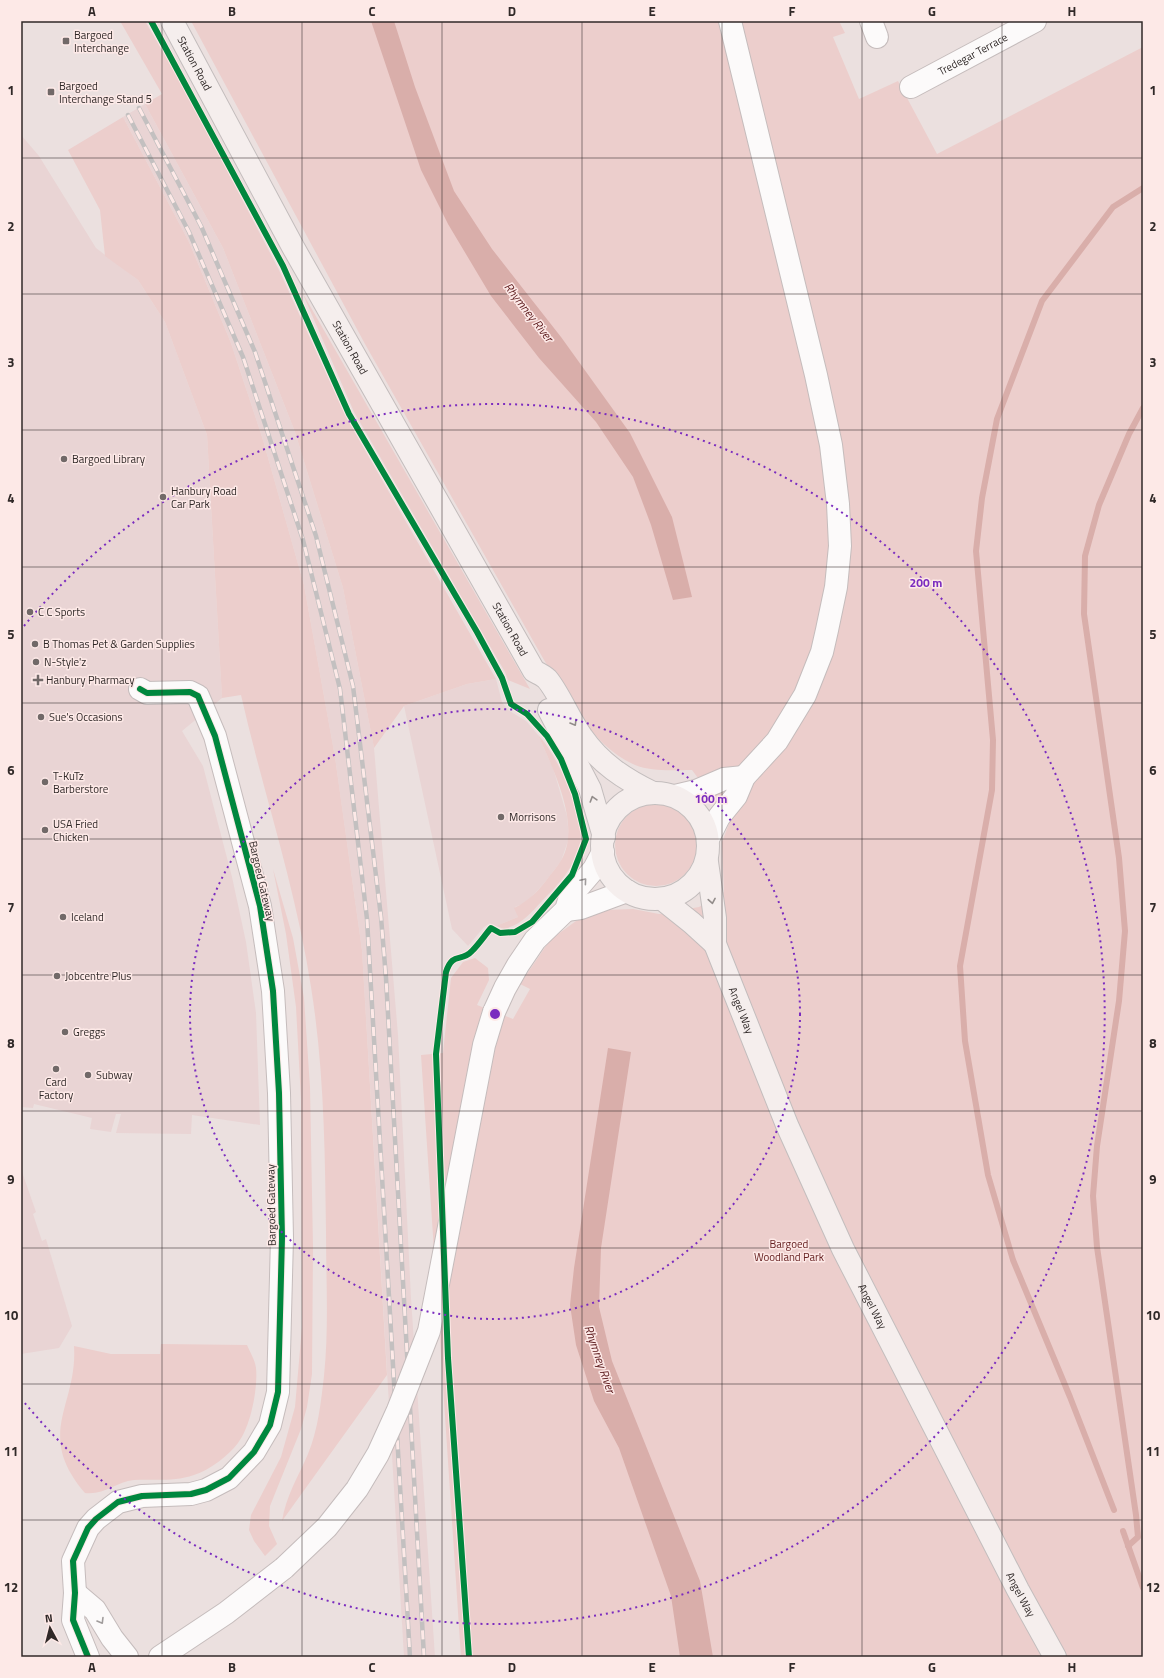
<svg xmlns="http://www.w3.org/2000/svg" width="1164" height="1678" viewBox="0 0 1164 1678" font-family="'Titillium Web',sans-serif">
<rect width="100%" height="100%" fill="#ebe0df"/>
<g fill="#e9d4d4">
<path d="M 145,104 L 223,248 L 295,432 L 343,588 L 374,748 L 398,1035 L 411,1298 L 435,1657 L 404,1657 L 362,950 L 335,757 L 304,585 L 263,440 L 231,343 L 189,242 L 123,117 Z"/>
<path d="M 21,135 L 39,156 L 96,248 L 138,280 L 165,322 L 207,435 L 222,698 L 182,731 L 203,766 L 232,877 L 246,942 L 256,1013 L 260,1125 L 192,1115 L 191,1134 L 116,1133 L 121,1114 L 116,1114 L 111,1132 L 90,1129 L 92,1118 L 34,1104 L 33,1108 L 21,1107 Z"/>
<path d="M 496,679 L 502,702 L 508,710 L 526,721 L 538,735 L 553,768 L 567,816 L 569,838 L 561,861 L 545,882 L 527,902 L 515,907 L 518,917 L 496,926 L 490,923 L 484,927 L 468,946 L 452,929 L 404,706 L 467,684 Z"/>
<path d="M 21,1169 L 36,1212 L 33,1214 L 42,1241 L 46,1239 L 72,1326 L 59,1348 L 21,1354 Z"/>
</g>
<g fill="#eccecc">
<path d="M 120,21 L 145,21 L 181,83 L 279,270 L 346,417 L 496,679 L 467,684 L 404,706 L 374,748 L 343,588 L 295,432 L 223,248 L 145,104 L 162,94 Z"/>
<path d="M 191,21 L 839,21 L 845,33 L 833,37 L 859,99 L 898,81 L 937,154 L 1143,47 L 1143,1657 L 461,1657 L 421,1055 L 443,1053 L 451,978 L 463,962 L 475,958 L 488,968 L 489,980 L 477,1005 L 513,1019 L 530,989 L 520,984 L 550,940 L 576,921 L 605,910 L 633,909 L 659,914 L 699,907 L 724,892 L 722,842 L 730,821 L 692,770 C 674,770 652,772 635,765 C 592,746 568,698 544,660 L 365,344 Z"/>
<path d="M 123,117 L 189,242 L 231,343 L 263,440 L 304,585 L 335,757 L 362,950 L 387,1375 L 282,1521 C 286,1496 298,1477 308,1454 C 318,1430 321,1402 324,1376 C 329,1328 326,1280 326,1232 C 325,1150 324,1068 311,987 C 296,888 263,792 241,695 L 222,698 L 207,435 L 165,322 L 138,280 L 105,256 L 100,210 L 68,150 Z"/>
<path d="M 302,292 L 530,689 L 508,680 L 505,672 L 354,412 Z"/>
<path d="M 538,735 C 556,752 586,818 580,843 C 575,867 559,884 542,901 C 531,913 521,925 504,929 L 496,926 L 518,917 L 514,908 C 529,901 539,890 548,878 C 555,869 563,860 566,849 C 576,815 552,766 538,735 Z"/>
<circle cx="656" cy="845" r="41"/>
<path d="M 273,869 L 293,938 L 304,998 L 310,1087 L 313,1247 L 312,1374 L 307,1407 L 301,1429 L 270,1506 L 269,1526 L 277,1544 L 265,1556 L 254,1541 L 249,1530 L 251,1515 L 281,1457 L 295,1407 L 302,1327 L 301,1100 L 296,1007 L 286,934 Z"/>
<path d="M 161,1344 L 247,1345 C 250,1352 255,1360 256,1368 C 258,1388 251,1426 238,1443 C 228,1456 210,1470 194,1475 C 174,1482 154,1479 134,1480 C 116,1482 105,1495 85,1493 C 34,1433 78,1406 74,1346 L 111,1354 L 160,1354 Z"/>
</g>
<g fill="#d9aeaa">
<path d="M 371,21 L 394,21 L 415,87 L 454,191 L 492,249 L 561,337 L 630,433 L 672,517 L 692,597 L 673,600 L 651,525 L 633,477 L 596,422 L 539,358 L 491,296 L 448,224 L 421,170 Z"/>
<path d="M 608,1048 L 631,1052 L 601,1248 L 599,1307 L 612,1361 L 700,1581 L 713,1657 L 680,1657 L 671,1596 L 619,1448 L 594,1401 L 576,1345 L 570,1305 L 574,1268 Z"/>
</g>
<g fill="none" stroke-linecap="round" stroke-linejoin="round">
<g stroke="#d9aeaa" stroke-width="6">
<path d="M 1114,1510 L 1070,1397 L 1013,1260 L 988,1175 L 965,1041 L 960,966 L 992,790 L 993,740 L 976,551 L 982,498 L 997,419 L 1042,301 L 1113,207 L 1143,188"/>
<path d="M 1123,1531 L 1143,1588"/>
<path d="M 1128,1546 L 1138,1537 L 1136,1515 L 1097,1247 L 1093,1196 L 1097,1146 L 1119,1001 L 1125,931 L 1119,858 L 1084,614 L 1085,556 L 1099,505 L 1129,434 L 1143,408"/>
</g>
<defs>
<g id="street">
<path d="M 871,21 L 877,37"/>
<path id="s1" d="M 911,87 L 1035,21"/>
<path d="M 75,1593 L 95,1610 L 112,1638 L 127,1657"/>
<path d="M 88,1657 L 73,1620 L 75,1593 L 73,1561 L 88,1528 L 96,1519 L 118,1502 L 142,1496 L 191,1494 L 206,1490 L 229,1478 L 254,1452 L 270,1425 L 278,1392 L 282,1238 L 279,1093 L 273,991 L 260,906 L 215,736 L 198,696 L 190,692 L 147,693 L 140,689"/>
</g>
<g id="secondary">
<path d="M 675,796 L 696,791 L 724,779 L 744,777"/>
<path d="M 708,839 L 719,817 L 736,796 L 744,777 L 777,741 L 805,695 L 822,652 L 827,630 L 836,587 L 840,546 L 838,504 L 831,445 L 816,375 L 730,21"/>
<path d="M 566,910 L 581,908 L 627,891"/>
<path d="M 494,1012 L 505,988 L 518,965 L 535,940 L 566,910 L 570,897 L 594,869 L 603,852"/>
<path d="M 160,1657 L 226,1613 L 284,1568"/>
</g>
<g id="primary">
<path id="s2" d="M 172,21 L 293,247 L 534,671 C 538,673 544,676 547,679 C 559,693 570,721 582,737 C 600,763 624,779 653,793"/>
<path d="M 549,710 L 590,789 L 604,837"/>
<circle cx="655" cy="846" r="53"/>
<path id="s3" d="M 707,862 L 715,918 L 715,944 L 787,1125 L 843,1249 L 1018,1590 L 1055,1657"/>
<path d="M 662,899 L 692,923 L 715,944"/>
</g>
</defs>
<use href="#street" stroke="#c5bcbc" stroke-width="24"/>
<use href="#secondary" stroke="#c5bcbc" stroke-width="24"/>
<use href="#primary" stroke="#c3bdbd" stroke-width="24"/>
<use href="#street" stroke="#fcfafa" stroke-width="22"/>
<use href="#secondary" stroke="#fcfafa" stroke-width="22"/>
<use href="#primary" stroke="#f5eeed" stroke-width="22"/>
<defs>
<g id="rail">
<path d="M 139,108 L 201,226 L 255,352 L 316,536 L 353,686 L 381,917 L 386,978 L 424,1657"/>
<path d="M 128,115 L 189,232 L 243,357 L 303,540 L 340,689 L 367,919 L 410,1657"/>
</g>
</defs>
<use href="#rail" stroke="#c3c0c0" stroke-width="4.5"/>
<use href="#rail" stroke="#fde9e7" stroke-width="3" stroke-dasharray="9" stroke-linecap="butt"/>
<defs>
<path id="secondary-bridge" d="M 284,1568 L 327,1527 L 357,1489 L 378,1454 L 398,1410 L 429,1331 L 484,1045 L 494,1012"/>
</defs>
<use href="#secondary-bridge" stroke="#c5bcbc" stroke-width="24" stroke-linecap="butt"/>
<use href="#secondary-bridge" stroke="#fcfafa" stroke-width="22"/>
<defs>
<g id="cycleway">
<path d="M 151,21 L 283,266 L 349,414 L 477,632 L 502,678 L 511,704 L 527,714 L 547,736 L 561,759 L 575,794 L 586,839 L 572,875 L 532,922 L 515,932 L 500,933 L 491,928 C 485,935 479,944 472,951 C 461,963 453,951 446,972 L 436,1054 L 448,1358 L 469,1657"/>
<path d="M 88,1657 L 73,1620 L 75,1593 L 73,1561 L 88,1528 L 96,1519 L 118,1502 L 142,1496 L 191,1494 L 206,1490 L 229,1478 L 254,1452 L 270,1425 L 278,1392 L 282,1238 L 279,1093 L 273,991 L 260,906 L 215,736 L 198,696 L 190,692 L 147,693 L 140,689"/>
</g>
</defs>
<use href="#cycleway" stroke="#fde9e7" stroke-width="8"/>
<use href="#cycleway" stroke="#00873e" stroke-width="6"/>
</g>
<defs><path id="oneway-chevron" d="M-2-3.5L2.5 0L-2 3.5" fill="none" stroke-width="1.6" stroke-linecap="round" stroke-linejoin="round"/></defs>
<g stroke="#928c8a">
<use href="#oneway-chevron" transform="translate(574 723) rotate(59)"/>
<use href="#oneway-chevron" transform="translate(593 799) rotate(-107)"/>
<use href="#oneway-chevron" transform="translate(712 901) rotate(80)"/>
</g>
<g stroke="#a09c9c">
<use href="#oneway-chevron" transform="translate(584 881) rotate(-50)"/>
<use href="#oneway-chevron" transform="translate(101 1621) rotate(59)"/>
</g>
<path fill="none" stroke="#302928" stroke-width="1" stroke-opacity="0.55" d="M 162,21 L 162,1657M 302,21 L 302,1657M 442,21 L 442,1657M 582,21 L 582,1657M 722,21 L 722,1657M 862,21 L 862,1657M 1002,21 L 1002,1657M 21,158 L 1143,158M 21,294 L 1143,294M 21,430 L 1143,430M 21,567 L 1143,567M 21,703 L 1143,703M 21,839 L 1143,839M 21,975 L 1143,975M 21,1111 L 1143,1111M 21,1248 L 1143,1248M 21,1384 L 1143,1384M 21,1520 L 1143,1520"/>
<g fill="none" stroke="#7b2cbf" stroke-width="2" stroke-dasharray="2 4">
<circle cx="495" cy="1014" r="305"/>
<path d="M24 626A610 610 0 1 1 24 1402"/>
</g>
<g fill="#716968" stroke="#fde9e7" stroke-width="1.5">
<rect x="62" y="37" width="8" height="8" rx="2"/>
<rect x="47" y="88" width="8" height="8" rx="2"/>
<circle cx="64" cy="459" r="4"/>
<circle cx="163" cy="497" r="4"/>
<circle cx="30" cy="612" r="4"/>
<circle cx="35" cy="644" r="4"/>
<circle cx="36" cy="662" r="4"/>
<path d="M36 674h4v4h4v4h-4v4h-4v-4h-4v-4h4z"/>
<circle cx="41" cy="717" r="4"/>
<circle cx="45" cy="782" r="4"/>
<circle cx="501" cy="817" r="4"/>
<circle cx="45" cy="830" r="4"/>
<circle cx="63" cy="917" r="4"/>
<circle cx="57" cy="976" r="4"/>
<circle cx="65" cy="1032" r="4"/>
<circle cx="56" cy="1069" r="4"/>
<circle cx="88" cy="1075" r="4"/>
</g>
<g text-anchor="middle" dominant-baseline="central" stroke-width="3" stroke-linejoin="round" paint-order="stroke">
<g font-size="11" fill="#302928" stroke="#fde9e7" text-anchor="start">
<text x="74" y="35">Bargoed<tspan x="74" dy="13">Interchange</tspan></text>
<text x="59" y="86">Bargoed<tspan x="59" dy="13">Interchange Stand 5</tspan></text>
<text x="72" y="459">Bargoed Library</text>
<text x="171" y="491">Hanbury Road<tspan x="171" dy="13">Car Park</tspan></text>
<text x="38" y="612">C C Sports</text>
<text x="43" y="644">B Thomas Pet &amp; Garden Supplies</text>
<text x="44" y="662">N-Style'z</text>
<text x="46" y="680">Hanbury Pharmacy</text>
<text x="49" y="717">Sue's Occasions</text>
<text x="53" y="776">T-KuTz<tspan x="53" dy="13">Barberstore</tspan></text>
<text x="509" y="817">Morrisons</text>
<text x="53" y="824">USA Fried<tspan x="53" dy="13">Chicken</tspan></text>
<text x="71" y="917">Iceland</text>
<text x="65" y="976">Jobcentre Plus</text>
<text x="73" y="1032">Greggs</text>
<text x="96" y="1075">Subway</text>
<text x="56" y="1082" text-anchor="middle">Card<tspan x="56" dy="13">Factory</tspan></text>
</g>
<g font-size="11" fill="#302928" stroke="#fde9e7">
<text stroke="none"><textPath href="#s1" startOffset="70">Tredegar Terrace</textPath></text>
<text stroke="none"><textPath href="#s2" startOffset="48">Station Road</textPath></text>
<text stroke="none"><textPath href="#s2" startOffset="372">Station Road</textPath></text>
<text stroke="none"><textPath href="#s2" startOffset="696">Station Road</textPath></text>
<text transform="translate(262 881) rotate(77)">Bargoed Gateway</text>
<text stroke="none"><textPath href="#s3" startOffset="154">Angel Way</textPath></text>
<text transform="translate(271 1205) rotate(-91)">Bargoed Gateway</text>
<text stroke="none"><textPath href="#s3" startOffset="478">Angel Way</textPath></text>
<text stroke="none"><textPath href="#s3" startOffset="802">Angel Way</textPath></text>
</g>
<g font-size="11" fill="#672222" stroke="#fde9e7">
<text x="789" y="1244">Bargoed<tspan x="789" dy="13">Woodland Park</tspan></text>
</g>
<g font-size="12" font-style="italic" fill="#571416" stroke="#fde9e7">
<text transform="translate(529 312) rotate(52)">Rhymney River</text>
<text transform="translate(600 1359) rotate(71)">Rhymney River</text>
</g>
</g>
<circle cx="495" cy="1014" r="6" fill="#7b2cbf" stroke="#fde9e7" stroke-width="2"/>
<g font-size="12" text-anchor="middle" font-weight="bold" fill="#7b2cbf" stroke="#fde9e7" stroke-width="3" stroke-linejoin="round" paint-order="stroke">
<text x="926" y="587">200 m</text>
<text x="711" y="803">100 m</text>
</g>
<rect width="1164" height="1678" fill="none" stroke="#fde9e7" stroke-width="44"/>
<g transform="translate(50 1628) rotate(353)" stroke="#fde9e7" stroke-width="3" paint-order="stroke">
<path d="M0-3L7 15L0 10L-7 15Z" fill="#302928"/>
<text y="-6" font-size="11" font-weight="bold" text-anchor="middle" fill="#302928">N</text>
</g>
<rect x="22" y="22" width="1120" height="1634" fill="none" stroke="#302928" stroke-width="1.5"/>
<g font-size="13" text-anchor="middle" font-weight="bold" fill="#302928">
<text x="92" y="16">A</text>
<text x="232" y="16">B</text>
<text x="372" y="16">C</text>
<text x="512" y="16">D</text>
<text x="652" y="16">E</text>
<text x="792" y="16">F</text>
<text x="932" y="16">G</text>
<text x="1072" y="16">H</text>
<text x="11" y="95">1</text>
<text x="1153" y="95">1</text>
<text x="11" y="231">2</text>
<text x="1153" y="231">2</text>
<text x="11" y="367">3</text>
<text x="1153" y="367">3</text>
<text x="11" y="503">4</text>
<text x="1153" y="503">4</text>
<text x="11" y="639">5</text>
<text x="1153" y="639">5</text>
<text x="11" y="775">6</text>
<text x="1153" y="775">6</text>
<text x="11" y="912">7</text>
<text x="1153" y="912">7</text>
<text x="11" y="1048">8</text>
<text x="1153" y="1048">8</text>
<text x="11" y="1184">9</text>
<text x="1153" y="1184">9</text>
<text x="11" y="1320">10</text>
<text x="1153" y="1320">10</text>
<text x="11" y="1456">11</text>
<text x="1153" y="1456">11</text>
<text x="11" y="1592">12</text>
<text x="1153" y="1592">12</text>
<text x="92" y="1672">A</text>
<text x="232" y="1672">B</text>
<text x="372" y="1672">C</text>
<text x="512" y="1672">D</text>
<text x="652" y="1672">E</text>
<text x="792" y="1672">F</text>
<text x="932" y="1672">G</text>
<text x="1072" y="1672">H</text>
</g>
</svg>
